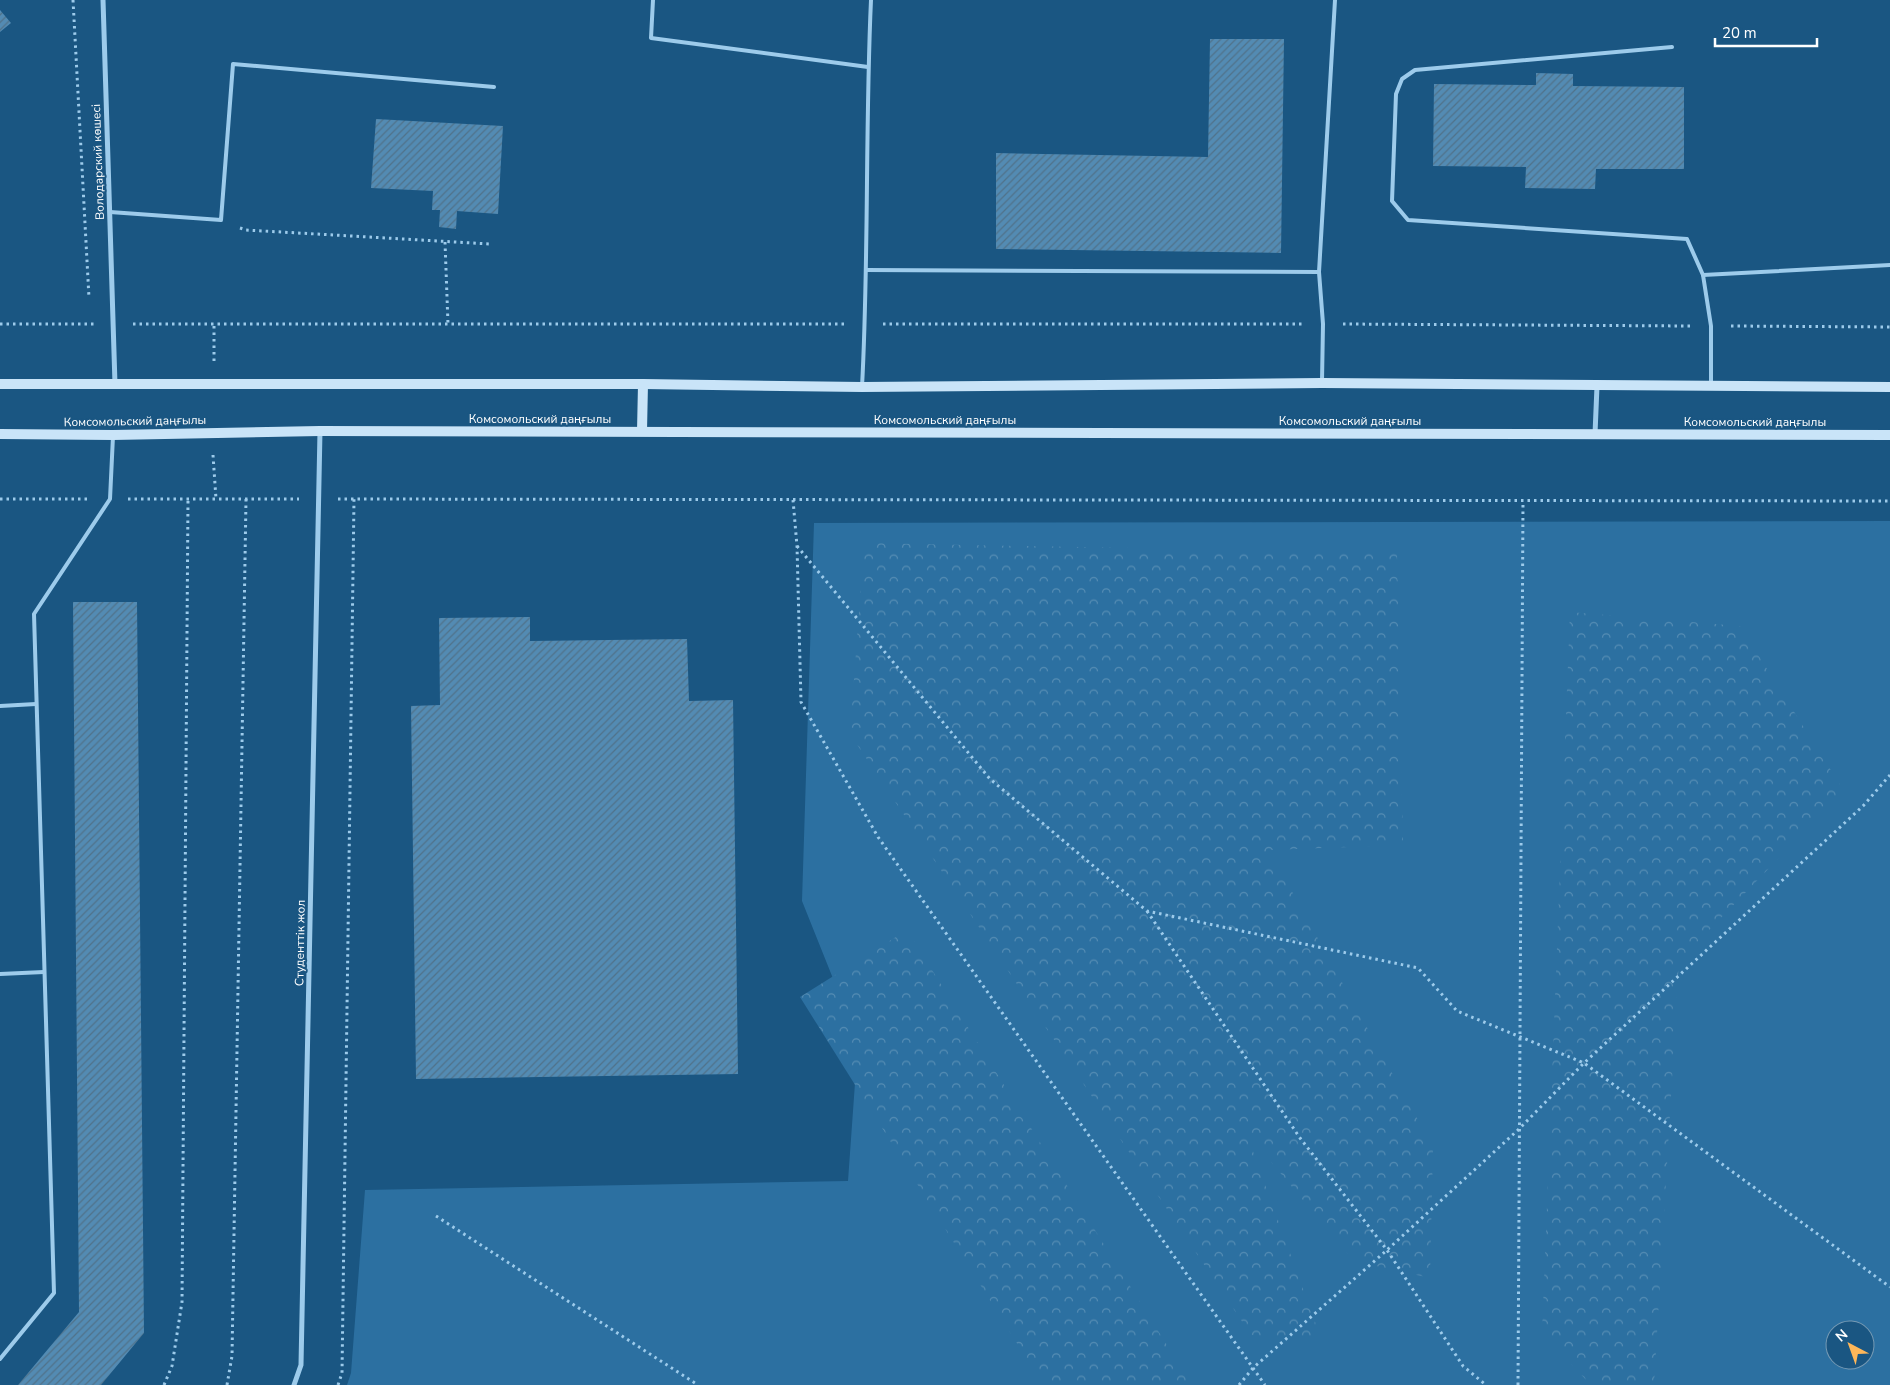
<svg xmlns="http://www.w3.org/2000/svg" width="1890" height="1385" viewBox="0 0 1890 1385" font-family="'Nunito Sans',sans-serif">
<defs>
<pattern id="forest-crowns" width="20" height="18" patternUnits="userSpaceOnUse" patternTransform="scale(1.25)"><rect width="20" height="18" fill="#2c70a1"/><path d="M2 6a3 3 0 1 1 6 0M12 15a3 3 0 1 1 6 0" fill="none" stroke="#568db4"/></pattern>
<pattern id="building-hatch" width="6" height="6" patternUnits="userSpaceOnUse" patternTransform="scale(1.25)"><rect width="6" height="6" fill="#538bb3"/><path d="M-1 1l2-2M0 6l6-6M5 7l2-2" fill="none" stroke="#50728a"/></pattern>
</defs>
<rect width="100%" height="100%" fill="#1a5682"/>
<path fill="#2c70a1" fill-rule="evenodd" d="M 1890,521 L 1890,1385 L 347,1385 L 351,1373 L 365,1190 L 848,1181 L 858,1041 L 802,901 L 814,523 ZM 1835,1330 L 1865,1330 L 1865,1360 L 1835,1360 Z"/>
<g fill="url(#forest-crowns)">
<path d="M 864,543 L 1397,553 L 1403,845 L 1269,850 L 1433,1147 L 1430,1278 L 1354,1261 L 1246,1132 L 1322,1341 L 1251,1335 L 850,734 Z"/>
<path d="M 1570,612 L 1740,626 L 1844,791 L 1679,961 L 1654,1385 L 1591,1385 L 1542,1334 Z"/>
<path d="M 907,930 L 1192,1385 L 1043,1385 L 800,997 Z"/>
</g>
<g fill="url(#building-hatch)">
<path d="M 0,10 L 11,23 L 0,32 Z"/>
<path d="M 1210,39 L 1284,39 L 1281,253 L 996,249 L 996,153 L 1208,157 Z"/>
<path d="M 1536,73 L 1573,74 L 1573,86 L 1684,87 L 1684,169 L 1596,169 L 1595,189 L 1525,188 L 1526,167 L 1433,166 L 1434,84 L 1536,85 Z"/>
<path d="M 376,119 L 503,126 L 498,214 L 457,211 L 456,229 L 439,227 L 440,210 L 432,210 L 433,191 L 371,188 Z"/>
<path d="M 73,602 L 137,602 L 144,1333 L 101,1385 L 18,1385 L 79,1312 Z"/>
<path d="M 530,617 L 530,641 L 687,639 L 689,701 L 733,700 L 738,1074 L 416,1079 L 411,706 L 440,705 L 439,618 Z"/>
</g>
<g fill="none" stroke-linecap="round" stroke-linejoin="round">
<g stroke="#9dcbeb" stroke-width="3" stroke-dasharray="2.5 4" stroke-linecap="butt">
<path d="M 73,0 L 89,298"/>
<path d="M 240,228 L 246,230 L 490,244"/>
<path d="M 445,242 L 448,324"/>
<path d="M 0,324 L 94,324"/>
<path d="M 133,324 L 844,324"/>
<path d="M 883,324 L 1304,324"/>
<path d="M 1343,324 L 1692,326"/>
<path d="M 1731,326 L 1890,327"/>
<path d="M 214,361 L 214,324"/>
<path d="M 213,455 L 216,499"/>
<path d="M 0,499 L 87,499"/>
<path d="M 128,499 L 299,499"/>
<path d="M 338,499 L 1890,501"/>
<path d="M 793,500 L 797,546 L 801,702 L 878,837 L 1265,1385"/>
<path d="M 797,546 L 990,779 L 1147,911 L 1418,968 L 1457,1011 L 1584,1063 L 1890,1287"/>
<path d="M 1147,911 L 1300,1138 L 1387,1250 L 1463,1366 L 1486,1385"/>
<path d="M 436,1216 L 698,1385"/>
<path d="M 164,1385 L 172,1366 L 182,1302 L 188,499"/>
<path d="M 227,1385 L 232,1356 L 246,499"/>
<path d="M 338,1385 L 342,1373 L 354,499"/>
<path d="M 1239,1385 L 1253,1368 L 1387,1250 L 1519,1129 L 1584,1063 L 1863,806 L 1890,775"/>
<path d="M 1518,1385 L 1523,501"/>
</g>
<g stroke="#9dcbeb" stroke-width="4">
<path d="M 653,0 L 651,38 L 868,67"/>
<path d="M 1672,47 L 1415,70 L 1402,79 L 1396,94 L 1392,201 L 1408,220 L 1687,239 L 1703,275 L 1711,326 L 1711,384"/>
<path d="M 110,212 L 221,220 L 233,64 L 494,87"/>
<path d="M 866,270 L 1319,272"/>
<path d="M 1703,275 L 1890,265"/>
<path d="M 1322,381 L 1323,324 L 1319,272 L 1335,0"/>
<path d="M 862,387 C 869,258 865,129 871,0"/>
<path d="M 0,706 L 36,704"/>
<path d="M 0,974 L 44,972"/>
<path d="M 0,1359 L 54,1293 L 34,614 L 110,499 L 113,436"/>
</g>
<g stroke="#9dcbeb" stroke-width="5">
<path d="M 103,0 L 115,384"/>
<path d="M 1595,434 L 1597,386"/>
<path d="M 294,1385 L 301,1365 L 320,431"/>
</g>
<g stroke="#c9e4f8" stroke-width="10">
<path d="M 0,384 L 643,384 L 862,387 L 1322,383 L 1890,387"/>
<path d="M 642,431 L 643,384"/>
<path d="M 0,434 L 113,435 L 320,431 L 1890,435"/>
</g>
</g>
<g text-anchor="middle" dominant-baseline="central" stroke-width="4" stroke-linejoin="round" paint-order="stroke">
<g font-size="12" fill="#fff" stroke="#1a5682">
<text transform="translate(98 162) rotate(-92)">Володарский көшесі</text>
<text x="540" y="419">Комсомольский даңғылы</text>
<text x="945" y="420">Комсомольский даңғылы</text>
<text transform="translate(135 421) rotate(-1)">Комсомольский даңғылы</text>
<text x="1350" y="421">Комсомольский даңғылы</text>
<text x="1755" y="422">Комсомольский даңғылы</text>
<text transform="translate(300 943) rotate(-89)">Студенттік жол</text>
</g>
</g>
<g transform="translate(1850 1345) rotate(319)"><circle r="24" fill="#1a5682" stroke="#769ab4"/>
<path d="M0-4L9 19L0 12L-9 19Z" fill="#feb759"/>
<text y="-8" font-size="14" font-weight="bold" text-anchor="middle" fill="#ffffff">N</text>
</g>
<path d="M1715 38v8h102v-8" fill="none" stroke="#ffffff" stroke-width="2.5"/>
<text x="1722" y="38" font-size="15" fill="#ffffff" stroke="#1a5682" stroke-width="4" paint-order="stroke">20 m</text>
</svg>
